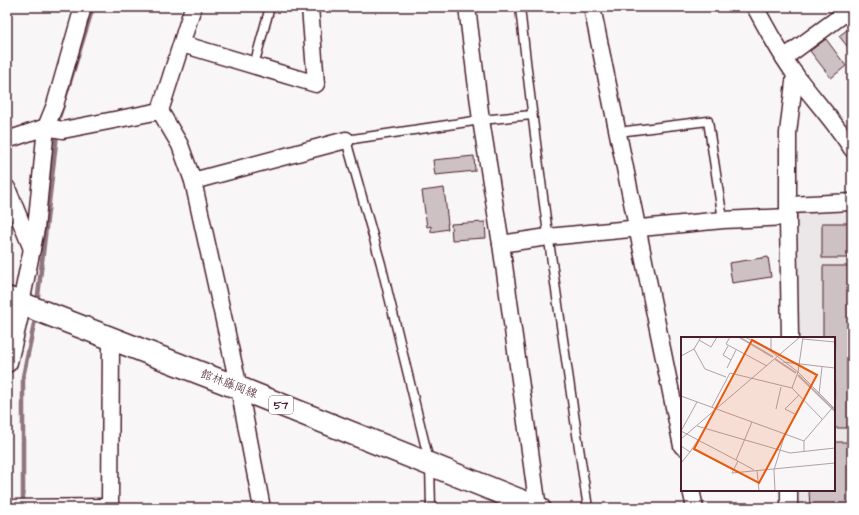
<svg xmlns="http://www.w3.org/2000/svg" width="859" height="515" viewBox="0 0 859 515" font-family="'Architects Daughter','Klee One',sans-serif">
<rect width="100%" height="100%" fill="#f8f6f7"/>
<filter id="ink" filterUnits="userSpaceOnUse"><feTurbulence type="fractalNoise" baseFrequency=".025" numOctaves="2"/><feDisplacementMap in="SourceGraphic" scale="8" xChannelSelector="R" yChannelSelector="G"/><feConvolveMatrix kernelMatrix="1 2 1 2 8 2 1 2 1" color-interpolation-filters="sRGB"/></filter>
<g filter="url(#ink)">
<path fill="#ebe6e8" d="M 852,206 L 852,508 L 795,508 L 795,490 L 834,490 L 834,338 L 794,338 L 793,209 Z"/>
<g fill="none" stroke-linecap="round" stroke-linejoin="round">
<g stroke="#8f747b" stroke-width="4.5">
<path d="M 65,98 L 93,7"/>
<path d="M 37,304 L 59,117 L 63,105"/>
<path d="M 23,508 L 23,377 L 36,315"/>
</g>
</g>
<g fill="#cdc1c4" stroke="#4a1f2b">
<path d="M 848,29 L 852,35 L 852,50 L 851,51 L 839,36 Z"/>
<path d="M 826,39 L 846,66 L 831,78 L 810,51 Z"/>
<path d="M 474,156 L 475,171 L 435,175 L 433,160 Z"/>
<path d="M 444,188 L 448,224 L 447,224 L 448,229 L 431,232 L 431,226 L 427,227 L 422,191 Z"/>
<path d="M 485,222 L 486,238 L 452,240 L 451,224 Z"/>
<rect x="822" y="223" width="27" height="35"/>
<path d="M 768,257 L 771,277 L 732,283 L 729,263 Z"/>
<path d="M 823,266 L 852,266 L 852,428 L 834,428 L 834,338 L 823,338 Z"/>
<path d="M 834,442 L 852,442 L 852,508 L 810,508 L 809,490 L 834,490 Z"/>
</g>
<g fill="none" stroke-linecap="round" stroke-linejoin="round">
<defs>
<g id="service">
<path d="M 520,7 C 538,175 563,341 588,508"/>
<path d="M 254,65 L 270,7"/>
<path d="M 618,132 L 708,121 L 723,220"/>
<path d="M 7,504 L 110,503"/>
<path d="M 431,508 L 430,465 L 381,264 L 346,140 L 481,120 L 532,115"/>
</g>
<g id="minor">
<path d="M 467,7 L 481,120 L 501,244 L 538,508"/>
<path d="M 592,7 L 682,446"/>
<path d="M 755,7 C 767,29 779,52 794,73 C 813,99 835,122 852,149"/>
<path d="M 182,44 L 316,84 L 310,7"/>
<path d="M 784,58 L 852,8"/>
<path d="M 160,111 L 193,7"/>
<path d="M 7,140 L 46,127 L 63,130 L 160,111 L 180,145 L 193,181 L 239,388 L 262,508"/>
<path d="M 193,181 L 346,140"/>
<path d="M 7,188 L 32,249"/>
<path d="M 789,205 L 852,202"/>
<path d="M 788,217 L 790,338"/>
<path d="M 501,244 L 548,237 L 723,220 L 788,217 L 788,133 L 795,74"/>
<path d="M 21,303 L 36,229 L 46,127 L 55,105 L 83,7"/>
<path d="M 691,490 L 695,508"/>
<path d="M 110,508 L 111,339"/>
<path d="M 789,508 L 789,490"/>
</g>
<path id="tertiary" d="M 7,362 L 21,303"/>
<path id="primary" d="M 7,298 L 239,388 L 539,508"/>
</defs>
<use href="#service" stroke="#4a1f2b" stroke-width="11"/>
<use href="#minor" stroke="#4a1f2b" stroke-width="19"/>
<use href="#tertiary" stroke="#4a1f2b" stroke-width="23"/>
<use href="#primary" stroke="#4a1f2b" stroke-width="25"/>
<use href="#service" stroke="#fff" stroke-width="8"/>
<use href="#minor" stroke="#fff" stroke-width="16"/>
<use href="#tertiary" stroke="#fff" stroke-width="20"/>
<use href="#primary" stroke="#fff" stroke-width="22"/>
</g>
</g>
<g text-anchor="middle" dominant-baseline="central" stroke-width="3" stroke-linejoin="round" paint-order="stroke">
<rect fill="#fff" stroke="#80626b" stroke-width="1" x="269" y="396" width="24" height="18" rx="3"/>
<g font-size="11" font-weight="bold" fill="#4a1f2b">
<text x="281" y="405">57</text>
</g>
<g font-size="12" fill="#4a1f2b" stroke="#fff">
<text transform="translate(229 384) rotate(21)">館林藤岡線</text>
</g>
</g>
<g transform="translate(681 337)">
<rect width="154" height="154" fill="#f8f6f7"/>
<path fill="none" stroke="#bdadb0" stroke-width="2" d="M 58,0 L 92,20M 94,22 L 115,36M 117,38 L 154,74"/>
<path fill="none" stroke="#b2a0a5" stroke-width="1" d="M 49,0 L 45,7 L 86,29M 64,0 L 88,13 L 117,35 L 154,72M 90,0 L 90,15M 122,2 L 154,5M 18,3 L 30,10 L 36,0M 47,9 L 42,18 L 50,23M 13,12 L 24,32 L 45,40M 0,19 L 13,12 L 20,0M 102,25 L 154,31M 46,31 L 55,13M 111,51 L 141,82M 138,57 L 141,30M 0,59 L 123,104M 31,70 L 49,36 L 111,51 L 117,35 L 122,0M 95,72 L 100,50M 114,77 L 104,72 L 118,58M 71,85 L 55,123 L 73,133M 16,89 L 109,116 L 154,111M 0,94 L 55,123M 0,94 L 16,65M 0,102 L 119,0M 0,109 L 9,115 L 17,103M 123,114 L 123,104 L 152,70M 57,124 L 51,136 L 154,126M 0,126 L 9,115M 76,133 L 78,154M 94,154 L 93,133 L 104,97"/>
<path fill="#e8590c" fill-opacity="0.15" stroke="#e8590c" stroke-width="2" d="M 71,3 L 136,38 L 78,146 L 13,112 Z"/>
<rect width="154" height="154" fill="none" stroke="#4a1f2b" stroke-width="2"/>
</g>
<rect width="859" height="515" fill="none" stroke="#fff" stroke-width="24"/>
<rect x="12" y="12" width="835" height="491" fill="none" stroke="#4a1f2b" stroke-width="1.5" filter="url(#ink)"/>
</svg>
